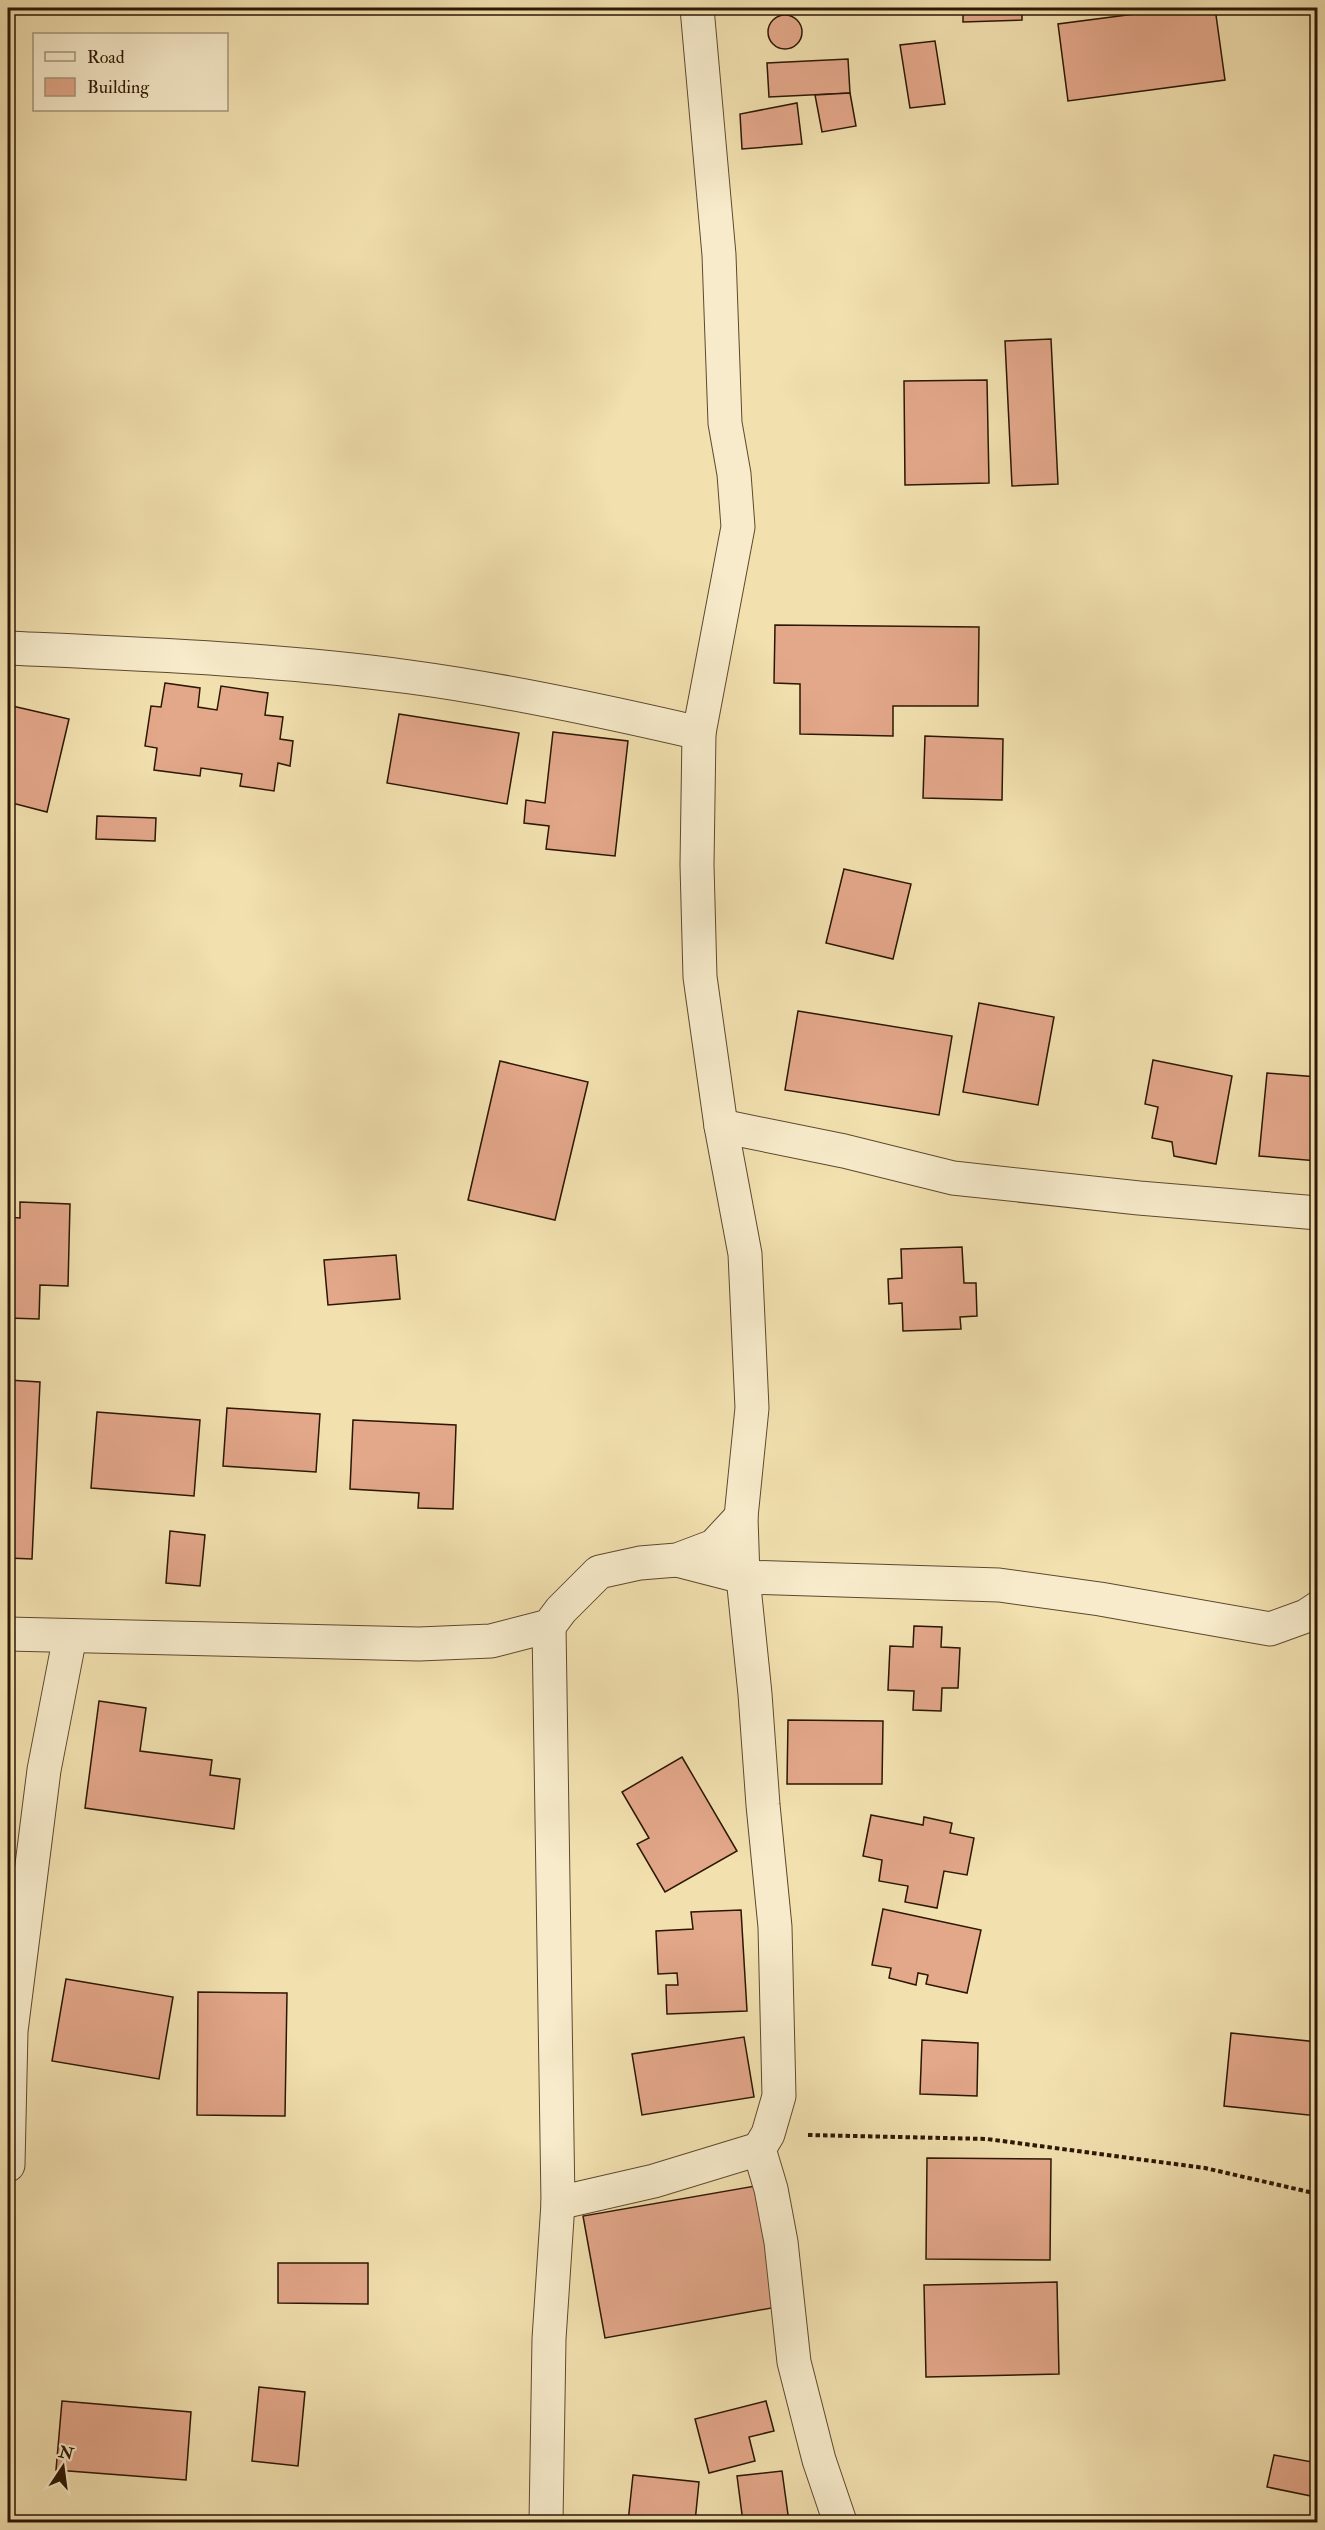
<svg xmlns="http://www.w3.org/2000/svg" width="1325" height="2530" viewBox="0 0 1325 2530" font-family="'IM FELL Double Pica',serif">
<rect width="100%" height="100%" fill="#f2e0af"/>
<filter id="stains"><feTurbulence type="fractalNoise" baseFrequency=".00333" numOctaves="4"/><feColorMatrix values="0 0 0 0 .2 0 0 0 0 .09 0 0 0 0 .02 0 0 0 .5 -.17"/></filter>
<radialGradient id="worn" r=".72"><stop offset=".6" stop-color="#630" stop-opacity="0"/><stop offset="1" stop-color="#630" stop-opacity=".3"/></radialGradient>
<g fill="#e3a78a" stroke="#2b1703" stroke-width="1.5">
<path d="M 963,8 L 1022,8 L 1022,20 L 963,22 Z"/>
<path d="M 1181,8 L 1215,8 L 1225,80 L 1068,101 L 1058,24 Z"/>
<circle cx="785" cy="32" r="17"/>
<path d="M 935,41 L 945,104 L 910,108 L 900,45 Z"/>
<path d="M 848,59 L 850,93 L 769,97 L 767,63 Z"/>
<path d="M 850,93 L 856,126 L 822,132 L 815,95 Z"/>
<path d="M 797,103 L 802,144 L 742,149 L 740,114 Z"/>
<path d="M 1051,339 L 1058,484 L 1012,486 L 1005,341 Z"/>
<path d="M 987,380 L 989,483 L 905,485 L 904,381 Z"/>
<path d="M 775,625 L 979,627 L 978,706 L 893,706 L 893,736 L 800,734 L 800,684 L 774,683 Z"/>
<path d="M 165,683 L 200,688 L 198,707 L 217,710 L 221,686 L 268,693 L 265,715 L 283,717 L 280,739 L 293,741 L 290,766 L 278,763 L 274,791 L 240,786 L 242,774 L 201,768 L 200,776 L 154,770 L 157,748 L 145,746 L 151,706 L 161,707 Z"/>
<path d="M 8,705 L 69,719 L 47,812 L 8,802 Z"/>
<path d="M 399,714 L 519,733 L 507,804 L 387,783 Z"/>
<path d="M 553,732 L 628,741 L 615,856 L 546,849 L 549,826 L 524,823 L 526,800 L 545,803 Z"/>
<path d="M 925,736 L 1003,739 L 1002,800 L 923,798 Z"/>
<path d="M 97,816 L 156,818 L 155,841 L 96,839 Z"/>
<path d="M 844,869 L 911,884 L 893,959 L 826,943 Z"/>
<path d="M 979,1003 L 1054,1017 L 1038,1105 L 963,1092 Z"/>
<path d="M 798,1011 L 952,1036 L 939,1115 L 785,1090 Z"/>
<path d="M 1153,1060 L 1232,1076 L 1216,1164 L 1174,1156 L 1172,1142 L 1152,1138 L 1158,1107 L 1145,1104 Z"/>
<path d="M 500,1061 L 588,1082 L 555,1220 L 468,1200 Z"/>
<path d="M 1267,1073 L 1318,1077 L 1318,1161 L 1259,1156 Z"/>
<path d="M 20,1202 L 70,1204 L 68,1286 L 40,1285 L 39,1319 L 8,1318 L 8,1217 L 20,1218 Z"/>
<path d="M 962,1247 L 964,1283 L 976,1283 L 977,1316 L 960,1317 L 961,1329 L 903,1331 L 902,1303 L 889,1304 L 888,1279 L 902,1278 L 901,1249 Z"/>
<path d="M 396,1255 L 400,1299 L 328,1305 L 324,1260 Z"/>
<path d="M 8,1380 L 40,1382 L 32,1559 L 8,1558 Z"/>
<path d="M 227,1408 L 320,1414 L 316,1472 L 223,1466 Z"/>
<path d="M 97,1412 L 200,1420 L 194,1496 L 91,1488 Z"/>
<path d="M 353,1420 L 456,1425 L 453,1509 L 418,1508 L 419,1493 L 350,1489 Z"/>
<path d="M 170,1531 L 205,1535 L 200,1586 L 166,1583 Z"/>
<path d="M 914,1626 L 942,1627 L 941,1647 L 960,1648 L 958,1688 L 942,1688 L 941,1711 L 913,1710 L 914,1691 L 888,1690 L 890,1646 L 913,1647 Z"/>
<path d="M 99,1701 L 146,1708 L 140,1751 L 212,1760 L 210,1775 L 240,1779 L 234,1829 L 85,1808 Z"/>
<path d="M 788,1720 L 883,1721 L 882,1784 L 787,1784 Z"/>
<path d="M 682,1757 L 737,1851 L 665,1892 L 637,1844 L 649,1838 L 622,1792 Z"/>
<path d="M 871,1815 L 923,1825 L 924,1817 L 952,1823 L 950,1833 L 974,1838 L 967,1875 L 944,1871 L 937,1908 L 905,1902 L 908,1886 L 879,1881 L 882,1860 L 863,1856 Z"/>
<path d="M 8,1857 L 22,1859 L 17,1890 L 8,1888 Z"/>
<path d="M 883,1909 L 981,1930 L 967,1993 L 926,1984 L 928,1975 L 918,1973 L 916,1985 L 889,1978 L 891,1968 L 872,1965 Z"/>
<path d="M 741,1910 L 747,2011 L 667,2014 L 666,1985 L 678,1985 L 677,1973 L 658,1974 L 656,1931 L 693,1929 L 691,1912 Z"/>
<path d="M 66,1979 L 173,1997 L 159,2079 L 52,2061 Z"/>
<path d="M 198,1992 L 287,1993 L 285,2116 L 197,2115 Z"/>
<path d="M 1231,2033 L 1318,2042 L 1318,2116 L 1224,2106 Z"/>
<path d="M 744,2037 L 754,2097 L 642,2115 L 632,2054 Z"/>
<path d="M 922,2040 L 978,2043 L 977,2096 L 920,2094 Z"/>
<path d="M 927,2158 L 1051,2159 L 1050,2260 L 926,2259 Z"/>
<path d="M 755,2186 L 777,2307 L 605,2338 L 583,2216 Z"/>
<path d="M 278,2263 L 368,2263 L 368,2304 L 278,2303 Z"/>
<path d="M 1057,2282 L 1059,2374 L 926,2377 L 924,2285 Z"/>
<path d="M 259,2387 L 305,2392 L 298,2466 L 252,2461 Z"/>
<path d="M 62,2401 L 191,2412 L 186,2480 L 56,2470 Z"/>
<path d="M 766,2401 L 774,2431 L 749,2437 L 755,2461 L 709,2473 L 695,2419 Z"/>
<path d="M 1274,2455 L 1318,2463 L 1316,2497 L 1267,2487 Z"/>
<path d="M 782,2471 L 789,2522 L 743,2522 L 737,2476 Z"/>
<path d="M 633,2475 L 699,2482 L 695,2522 L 628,2522 Z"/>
</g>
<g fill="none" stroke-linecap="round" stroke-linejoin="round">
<defs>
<g id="minor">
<path d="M 8,648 C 142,654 276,659 410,677 C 507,690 604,711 699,733"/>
<path d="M 721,1126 L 844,1151 L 953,1178 L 1139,1198 L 1318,1213"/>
<path d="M 677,1560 L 743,1577 L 999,1585 L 1100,1599 L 1270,1629 L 1306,1616 L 1318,1608"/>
<path d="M 8,1634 L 419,1644 L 491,1641 L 549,1626 L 561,1610 L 599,1572 L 640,1563 L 677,1560 L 714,1546 L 741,1517 L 752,1408 L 745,1254 L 721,1126 L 700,977 L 697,865 L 699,733 L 738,527 L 734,474 L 725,423 L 719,255 L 697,8"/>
<path d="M 759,2149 L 771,2189 L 781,2242 L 794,2362 L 819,2460 L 840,2522"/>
<path d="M 8,2165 L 11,2031 L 44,1770 L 70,1636"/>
<path d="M 558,2203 L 654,2181 L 759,2149 L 768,2134 L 779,2096 L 775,1927 L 763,1805 L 755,1694 L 743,1577 L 741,1517"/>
<path d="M 546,2522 L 549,2339 L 558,2203 L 549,1626"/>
</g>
</defs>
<use href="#minor" stroke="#5d492e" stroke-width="35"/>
<path stroke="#2b1703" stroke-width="4" stroke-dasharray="4.5 3" stroke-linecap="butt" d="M 808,2135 L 987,2139 L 1205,2168 L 1318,2194"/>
<use href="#minor" stroke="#f7ebcb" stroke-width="33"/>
</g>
<rect width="1325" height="2530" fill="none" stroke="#f2e0af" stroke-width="30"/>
<rect x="9" y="9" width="1307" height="2512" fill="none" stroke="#2b1703" stroke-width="3"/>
<rect x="15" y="15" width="1295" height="2500" fill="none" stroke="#2b1703" stroke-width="1.5"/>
<rect x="33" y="33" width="195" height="78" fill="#f7ebcb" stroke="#a5967b" stroke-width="1.5"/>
<rect x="45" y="52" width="30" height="9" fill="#f7ebcb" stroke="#a5967b" stroke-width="1.5"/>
<text x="87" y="63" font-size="18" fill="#2b1703">Road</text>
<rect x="45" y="78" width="30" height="18" fill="#e3a78a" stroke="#a5967b" stroke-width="1.5"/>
<text x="87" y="93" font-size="18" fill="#2b1703">Building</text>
<g transform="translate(63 2467) rotate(13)" stroke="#f7ebcb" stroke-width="4.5" paint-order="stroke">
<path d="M0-4.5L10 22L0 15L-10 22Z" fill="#2b1703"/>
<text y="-9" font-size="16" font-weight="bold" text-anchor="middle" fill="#2b1703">N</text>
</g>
<rect width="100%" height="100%" filter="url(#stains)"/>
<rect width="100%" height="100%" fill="url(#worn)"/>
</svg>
